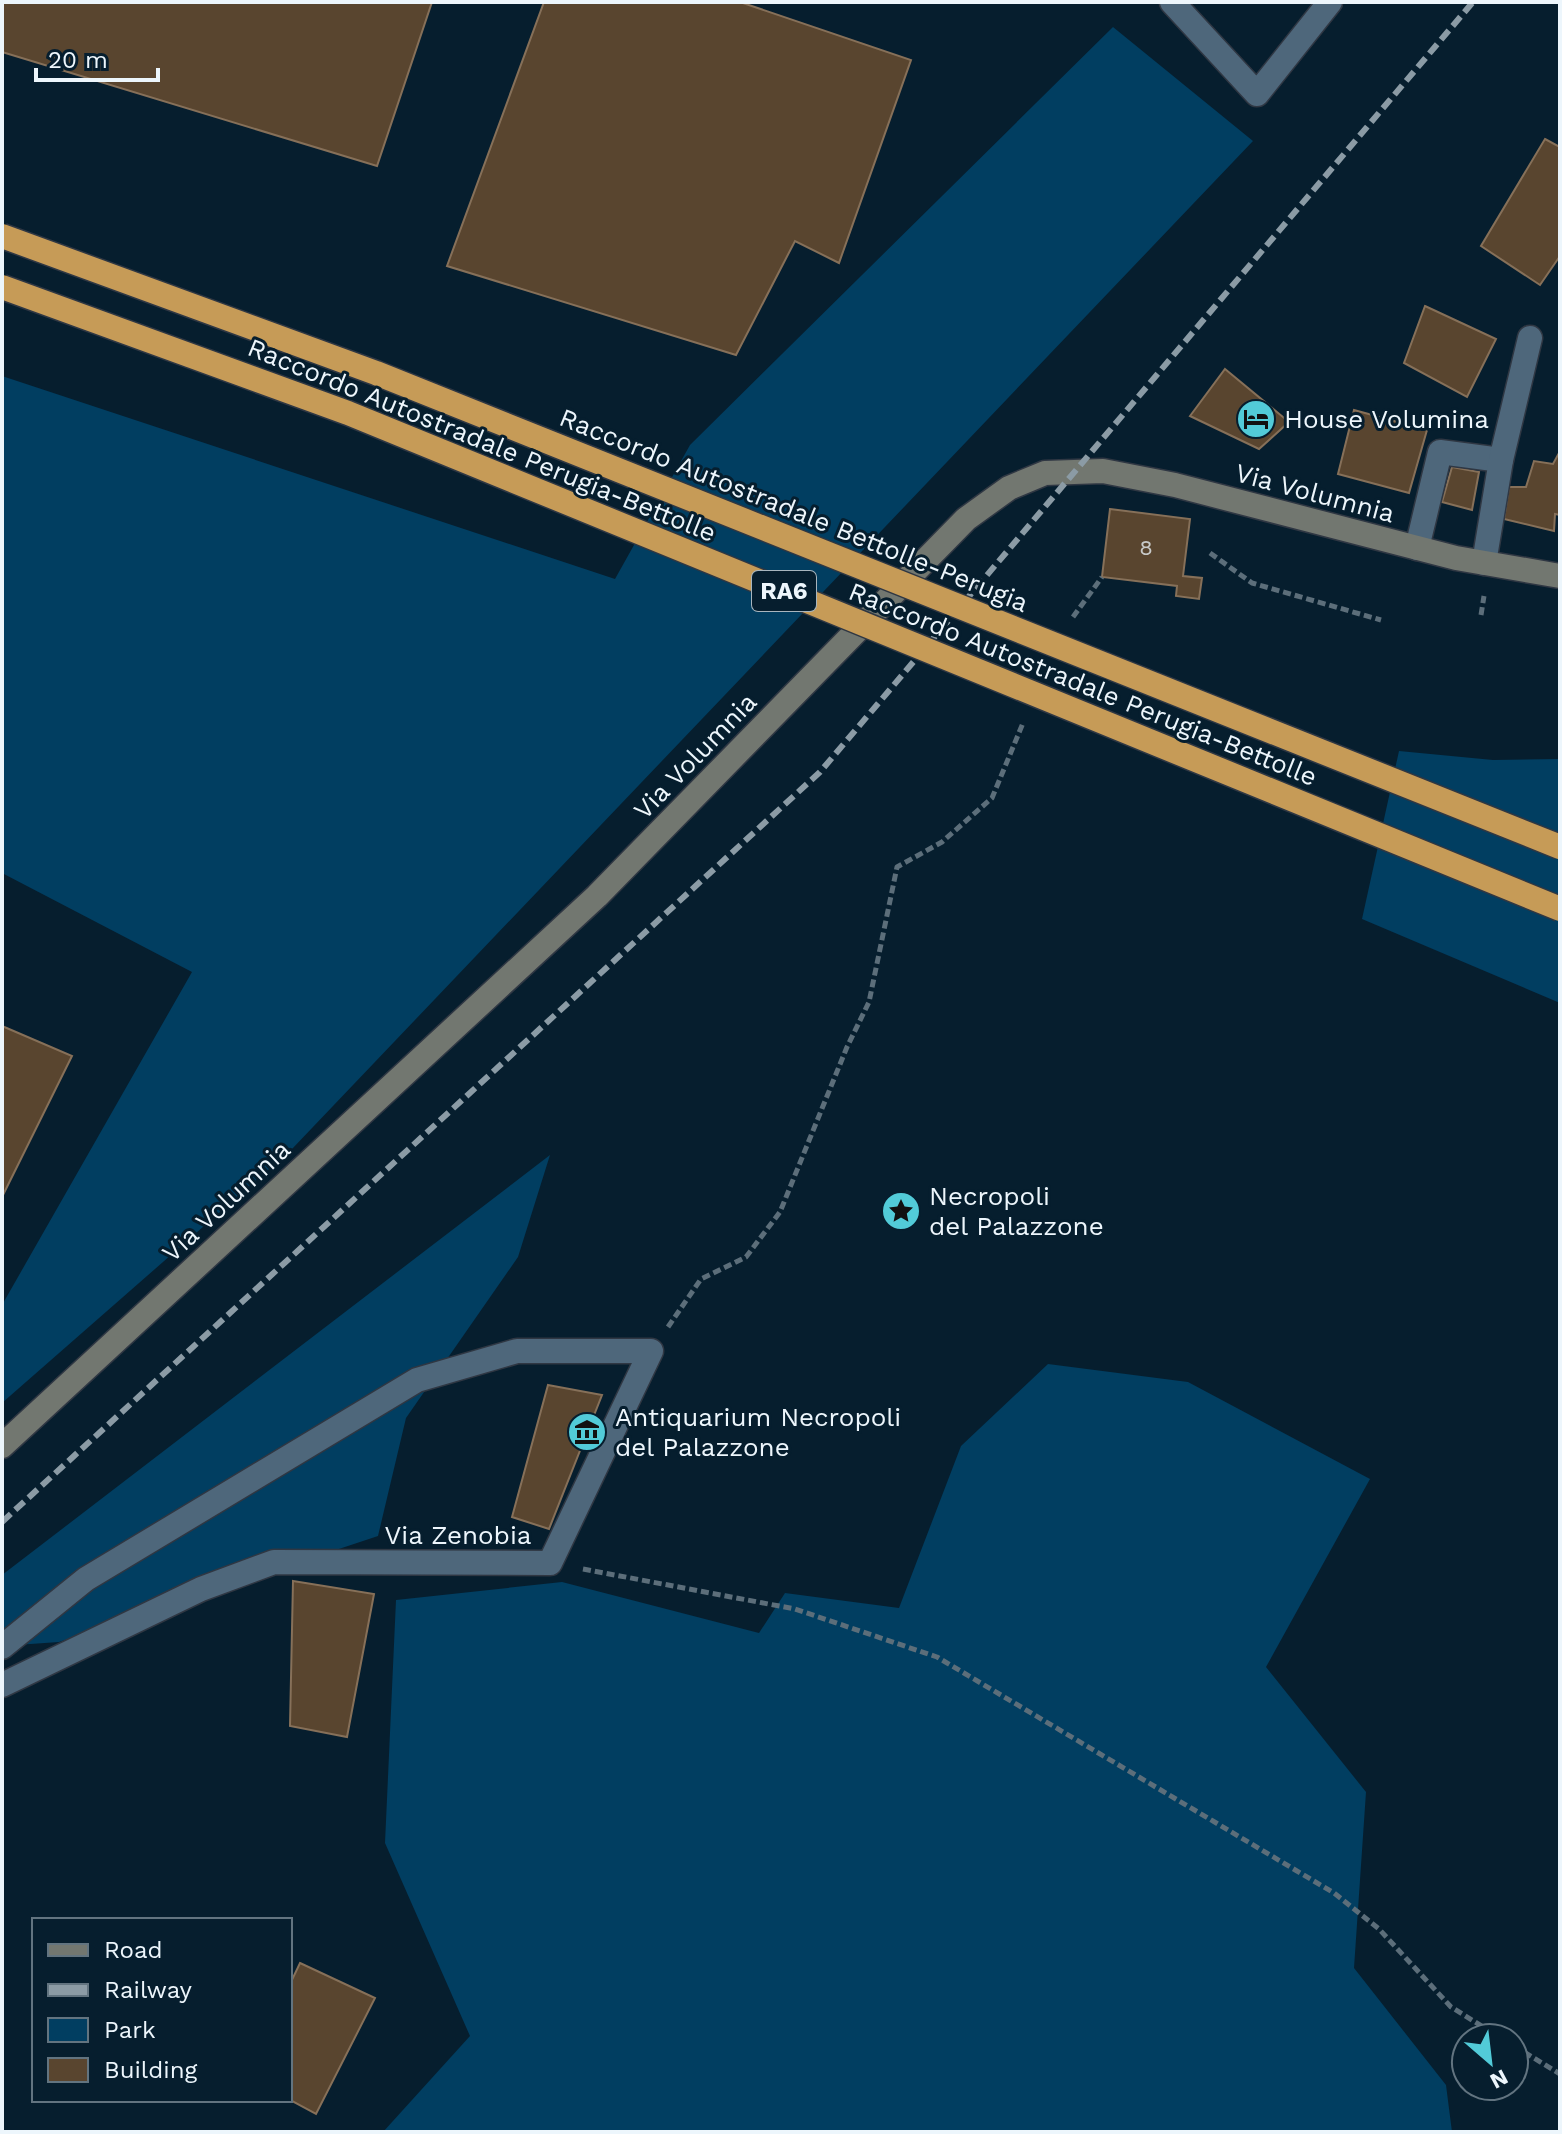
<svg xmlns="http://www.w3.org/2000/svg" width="1562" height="2134" viewBox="0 0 1562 2134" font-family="'Work Sans',sans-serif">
<rect width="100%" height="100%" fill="#061e2e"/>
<g fill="#013e61">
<path d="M 1113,27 L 1253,141 L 292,1149 L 2,1403 L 2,1305 L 192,972 L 2,873 L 2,376 L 615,579 L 690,445 Z"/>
<path d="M 1399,751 L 1493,760 L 1560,759 L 1560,1003 L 1362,919 Z"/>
<path d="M 550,1155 L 518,1257 L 406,1418 L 378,1536 L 59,1642 L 2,1646 L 2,1575 Z"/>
<path d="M 1048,1364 L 1188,1382 L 1370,1479 L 1266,1667 L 1366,1792 L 1354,1968 L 1446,2085 L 1452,2132 L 383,2132 L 470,2036 L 385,1843 L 396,1600 L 562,1582 L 759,1633 L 785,1593 L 899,1608 L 961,1446 Z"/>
</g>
<g fill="#59452f" stroke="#867059" stroke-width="2">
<path d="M 2,2 L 432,2 L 377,166 L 2,52 Z"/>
<path d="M 544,2 L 740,2 L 911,60 L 839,263 L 795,241 L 736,355 L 447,266 Z"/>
<path d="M 1545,139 L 1560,147 L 1560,256 L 1540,285 L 1481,246 Z"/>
<path d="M 1425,306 L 1496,339 L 1467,397 L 1404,363 Z"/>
<path d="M 1225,369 L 1289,422 L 1259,449 L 1190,416 Z"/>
<path d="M 1354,410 L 1427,430 L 1409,493 L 1338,474 Z"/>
<path d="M 1559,453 L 1560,515 L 1555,514 L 1554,531 L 1504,519 L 1509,487 L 1526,487 L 1534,461 L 1553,464 Z"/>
<path d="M 1452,467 L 1479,472 L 1472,510 L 1442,502 Z"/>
<path d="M 1110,509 L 1190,519 L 1183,576 L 1202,578 L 1199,599 L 1176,596 L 1177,586 L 1102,577 Z"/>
<path d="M 2,1026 L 72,1056 L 2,1197 Z"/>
<path d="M 548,1385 L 602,1395 L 549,1529 L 512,1517 Z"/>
<path d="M 293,1581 L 374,1594 L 347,1737 L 290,1726 Z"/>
<path d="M 300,1963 L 375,1998 L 316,2114 L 290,2100 L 290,1984 Z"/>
</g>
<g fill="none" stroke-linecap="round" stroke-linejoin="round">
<defs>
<g id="lane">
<path d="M 1172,2 L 1257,94 L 1330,2"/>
<path d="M 1417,548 L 1440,452 L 1501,460"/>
<path d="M 1484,563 L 1501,460 L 1530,338"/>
<path d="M 2,1647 L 86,1579 L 417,1380 L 517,1351 L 651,1351 L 550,1563 L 274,1562 L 201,1589 L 2,1685"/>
</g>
<path id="secondary" d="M 2,1446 L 597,896 L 966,519 L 1009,488 L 1045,473 L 1103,471 L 1175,485 L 1456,558 L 1560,576"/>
</defs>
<use href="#lane" stroke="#2f3743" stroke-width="27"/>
<use href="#secondary" stroke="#2f3743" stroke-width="27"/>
<g stroke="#5c6e7a" stroke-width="5" stroke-dasharray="8 4" stroke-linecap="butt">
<path d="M 1210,553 L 1252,583 L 1381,620"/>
<path d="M 1481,615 L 1484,596"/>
<path d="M 1073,617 L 1102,577"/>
<path d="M 668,1327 L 701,1279 L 746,1257 L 780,1212 L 847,1047 L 869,1002 L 897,867 L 942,842 L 992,798 L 1023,723"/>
<path d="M 583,1569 L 795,1609 L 937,1657 L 1334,1893 L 1379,1929 L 1451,2007 L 1501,2038"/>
<path d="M 1514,2046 L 1560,2074"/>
</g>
<use href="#lane" stroke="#4e677b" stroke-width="24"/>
<use href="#secondary" stroke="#727770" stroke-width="24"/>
<path stroke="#8b9ba5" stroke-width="6" stroke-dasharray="12 6" stroke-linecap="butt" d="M 2,1522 L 820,772 L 1473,2"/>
<defs>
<g id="highway-bridge">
<path d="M 2,236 L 376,373 L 1560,847"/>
<path d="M 2,287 L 348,413 L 1560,909"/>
</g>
</defs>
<use href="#highway-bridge" stroke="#2f3743" stroke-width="27" stroke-linecap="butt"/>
<use href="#highway-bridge" stroke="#c69b57" stroke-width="24"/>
</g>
<defs>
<symbol id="hotel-disc" viewBox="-11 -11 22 22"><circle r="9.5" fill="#52cbd8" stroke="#061e2e"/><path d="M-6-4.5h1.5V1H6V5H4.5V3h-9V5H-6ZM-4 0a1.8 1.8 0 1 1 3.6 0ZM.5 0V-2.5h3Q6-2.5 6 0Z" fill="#111"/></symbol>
<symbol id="sight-disc" viewBox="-11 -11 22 22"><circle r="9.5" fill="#52cbd8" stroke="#061e2e"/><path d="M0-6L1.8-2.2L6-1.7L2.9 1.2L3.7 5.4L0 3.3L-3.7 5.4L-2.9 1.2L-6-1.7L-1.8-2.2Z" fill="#111"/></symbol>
<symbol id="museum-disc" viewBox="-11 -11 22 22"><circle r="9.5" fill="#52cbd8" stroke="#061e2e"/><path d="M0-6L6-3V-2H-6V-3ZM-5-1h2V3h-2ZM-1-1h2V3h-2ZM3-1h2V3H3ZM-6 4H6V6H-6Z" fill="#111"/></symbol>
</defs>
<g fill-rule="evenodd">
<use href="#hotel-disc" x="1234" y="397" width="44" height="44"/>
<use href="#sight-disc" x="879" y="1189" width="44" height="44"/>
<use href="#museum-disc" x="565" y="1410" width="44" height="44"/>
</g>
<g text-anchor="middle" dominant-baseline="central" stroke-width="6" stroke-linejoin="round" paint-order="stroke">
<g font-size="22" fill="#c8cac9">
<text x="1146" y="547">8</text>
</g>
<rect fill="#061e2e" stroke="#a8b5be" stroke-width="2" x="752" y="571" width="64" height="40" rx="6"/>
<g font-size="24" font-weight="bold" fill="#edf6fc">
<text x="784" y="591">RA6</text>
</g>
<g font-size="26" fill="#edf6fc" stroke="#061e2e" text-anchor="start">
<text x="1284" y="419">House Volumina</text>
<text x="929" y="1196">Necropoli<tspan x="929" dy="30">del Palazzone</tspan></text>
<text x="615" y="1417">Antiquarium Necropoli<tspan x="615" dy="30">del Palazzone</tspan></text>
</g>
<g font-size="26" fill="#edf6fc" stroke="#061e2e">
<text transform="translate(482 440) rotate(22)">Raccordo Autostradale Perugia-Bettolle</text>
<text transform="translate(1315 493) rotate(15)">Via Volumnia</text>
<text transform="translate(794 510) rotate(22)">Raccordo Autostradale Bettolle-Perugia</text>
<text transform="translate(1083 684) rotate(22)">Raccordo Autostradale Perugia-Bettolle</text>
<text transform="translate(695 756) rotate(-46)">Via Volumnia</text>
<text transform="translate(226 1201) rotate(-43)">Via Volumnia</text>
<text x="458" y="1535">Via Zenobia</text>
</g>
</g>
<rect width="1562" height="2134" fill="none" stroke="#edf6fc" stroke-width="8"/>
<rect x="32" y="1918" width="260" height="184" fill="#061e2e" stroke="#627480" stroke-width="2"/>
<rect x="48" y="1944" width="40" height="12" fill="#727770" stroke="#627480" stroke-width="2"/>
<text x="104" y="1958" font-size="24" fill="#edf6fc">Road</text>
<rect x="48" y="1984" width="40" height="12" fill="#8b9ba5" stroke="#627480" stroke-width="2"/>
<text x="104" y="1998" font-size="24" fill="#edf6fc">Railway</text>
<rect x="48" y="2018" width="40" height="24" fill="#013e61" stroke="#627480" stroke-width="2"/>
<text x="104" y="2038" font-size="24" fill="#edf6fc">Park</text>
<rect x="48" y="2058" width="40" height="24" fill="#59452f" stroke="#627480" stroke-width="2"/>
<text x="104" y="2078" font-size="24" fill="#edf6fc">Building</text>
<g transform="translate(1490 2062) rotate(152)"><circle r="38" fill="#061e2e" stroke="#627480" stroke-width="2"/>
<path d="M0-6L14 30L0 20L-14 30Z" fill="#52cbd8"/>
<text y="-12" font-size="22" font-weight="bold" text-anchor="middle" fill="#edf6fc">N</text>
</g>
<path d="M36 68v12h122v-12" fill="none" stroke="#edf6fc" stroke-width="4"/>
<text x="48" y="68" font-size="24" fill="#edf6fc" stroke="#061e2e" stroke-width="6" paint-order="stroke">20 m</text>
</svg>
